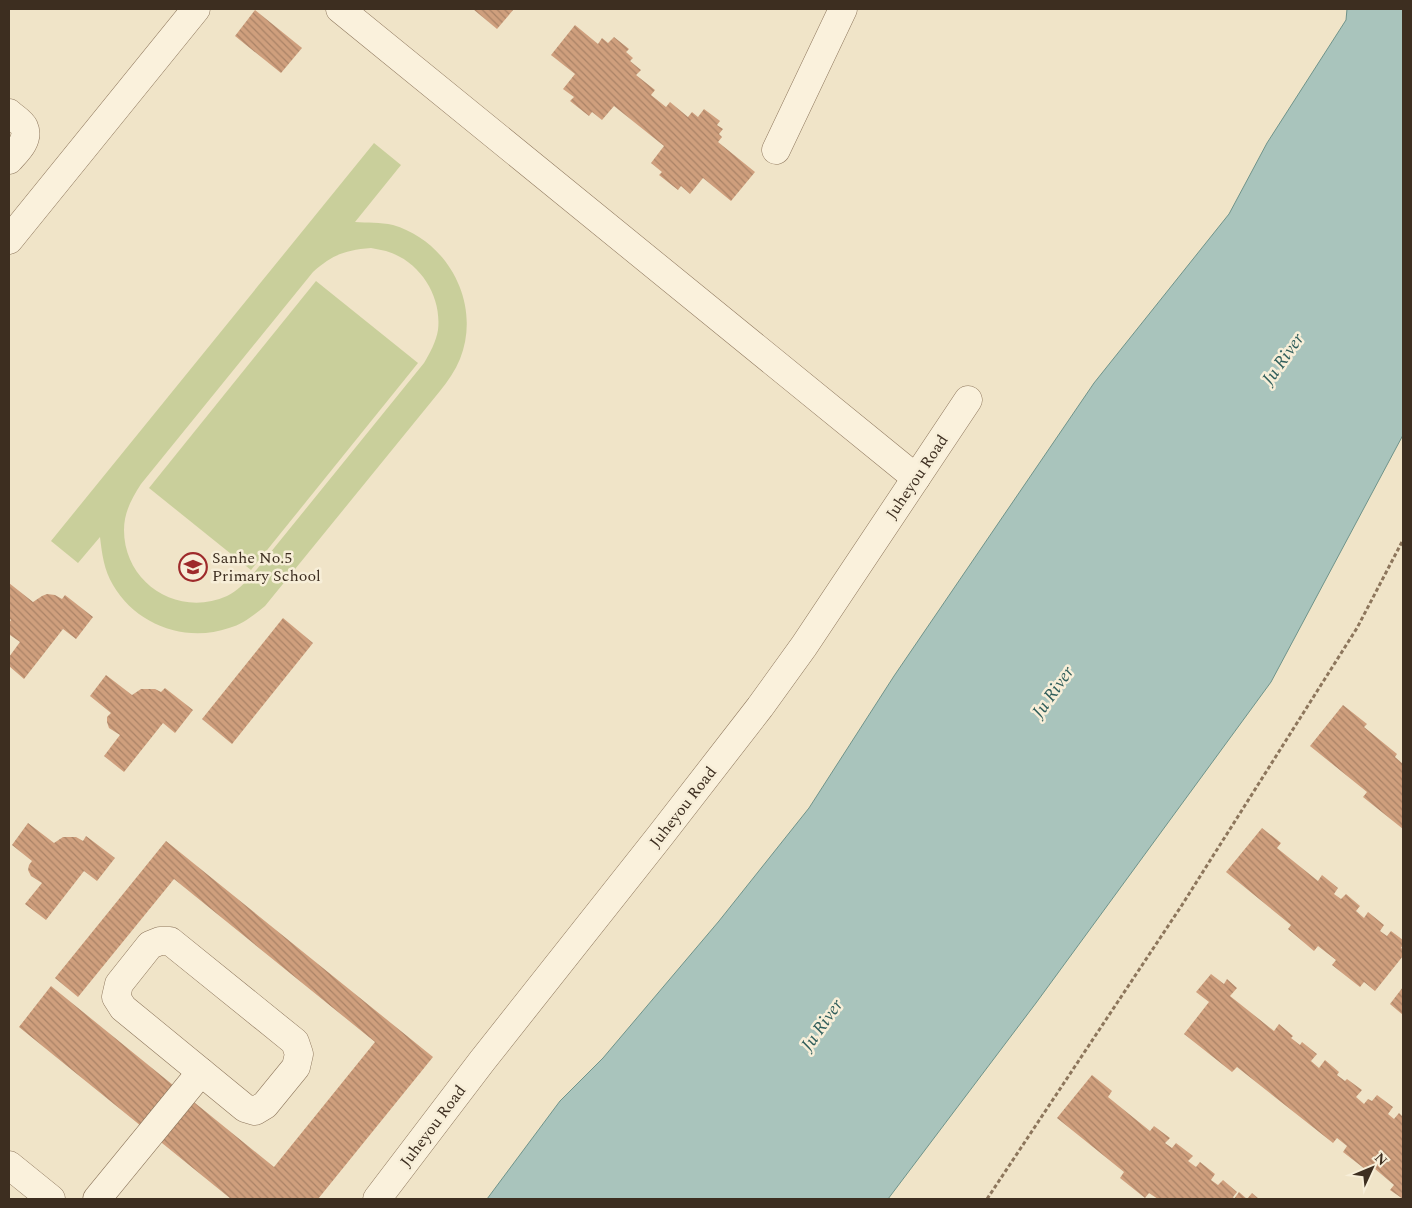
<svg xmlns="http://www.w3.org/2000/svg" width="1412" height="1208" viewBox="0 0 1412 1208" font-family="Spectral,serif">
<defs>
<pattern id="building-back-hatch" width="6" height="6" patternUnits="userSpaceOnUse" patternTransform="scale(1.25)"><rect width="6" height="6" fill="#cf9f7d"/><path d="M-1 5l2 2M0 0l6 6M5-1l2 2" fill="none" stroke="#a98266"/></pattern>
</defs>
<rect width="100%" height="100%" fill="#f0e4c8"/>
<g fill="#c9cf9b" fill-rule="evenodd">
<path d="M 374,143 L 401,165 L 355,222 C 367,223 380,222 393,225 C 448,241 482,304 460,359 C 455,371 448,381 440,391 L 265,606 C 254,615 243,624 229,628 C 186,643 136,625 113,585 C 104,570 102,554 100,537 L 78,563 L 51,541 ZM 371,248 C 376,249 381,250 386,251 C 420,261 442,296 438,330 C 436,342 430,353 424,363 L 253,574 C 245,583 237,591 227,596 C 178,618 124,583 124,530 C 124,512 132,498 141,484 L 313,272 C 332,255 345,250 371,248 Z"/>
<path d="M 316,281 L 418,363 L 251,570 L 149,488 Z"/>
</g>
<path fill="#a9c4bc" stroke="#6f938a" d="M 1347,9 L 1403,9 L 1403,435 L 1271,682 L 1036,1003 L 888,1199 L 487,1199 L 560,1101 L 603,1058 L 719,921 L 809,808 L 894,676 L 1094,383 L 1229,214 L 1267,143 L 1346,20 Z"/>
<g fill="url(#building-back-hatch)">
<path d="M 473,9 L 514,9 L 497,29 Z"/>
<path d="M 255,10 L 302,48 L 281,73 L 235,36 Z"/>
<path d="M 575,25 L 598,44 L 602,38 L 608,43 L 614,37 L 629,49 L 626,52 L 633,58 L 630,61 L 641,70 L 636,75 L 655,90 L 651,95 L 666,107 L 670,102 L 688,117 L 692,112 L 698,117 L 704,109 L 720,121 L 717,125 L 723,129 L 719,134 L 722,137 L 718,142 L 755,172 L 731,201 L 703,178 L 690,194 L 681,186 L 678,190 L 659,175 L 662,172 L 651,163 L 664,146 L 614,106 L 602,120 L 592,112 L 589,116 L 570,101 L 574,97 L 563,89 L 575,74 L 551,55 Z"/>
<path d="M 9,583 L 33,602 L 42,596 L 47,594 L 55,595 L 62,599 L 65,595 L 93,617 L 76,639 L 63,629 L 24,679 L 9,666 L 9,657 L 20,642 L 10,635 L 9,632 L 9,623 L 11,620 L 9,618 Z"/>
<path d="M 283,618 L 313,643 L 232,744 L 202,719 Z"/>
<path d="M 106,675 L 132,695 L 141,689 L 155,689 L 161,692 L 165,688 L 193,710 L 175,733 L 163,723 L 124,772 L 104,756 L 120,735 L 109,728 L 107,722 L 107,717 L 111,713 L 90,696 Z"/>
<path d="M 1343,705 L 1367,724 L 1364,727 L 1397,754 L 1395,757 L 1403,764 L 1403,829 L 1363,797 L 1367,792 L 1310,746 Z"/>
<path d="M 28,823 L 54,843 L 63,837 L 76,837 L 83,841 L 86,836 L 115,858 L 97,881 L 84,871 L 46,920 L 25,904 L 42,883 L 31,876 L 28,870 L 29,865 L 32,861 L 12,845 Z"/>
<path d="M 1262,828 L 1281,843 L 1277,848 L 1318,881 L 1322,875 L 1338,888 L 1334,894 L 1341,899 L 1346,894 L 1360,906 L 1356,911 L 1364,918 L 1368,912 L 1384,925 L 1380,931 L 1387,936 L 1391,931 L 1403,940 L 1403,945 L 1401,948 L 1403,949 L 1403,956 L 1375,991 L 1364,982 L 1360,987 L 1332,965 L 1336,960 L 1318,946 L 1314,951 L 1288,929 L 1291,925 L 1226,872 Z"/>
<path d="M 166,841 L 433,1057 L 318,1199 L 231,1199 L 19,1027 L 51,986 L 274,1167 L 375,1042 L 174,879 L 78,997 L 55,978 Z"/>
<path d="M 1211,974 L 1224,984 L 1227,979 L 1237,988 L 1230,996 L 1274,1031 L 1279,1024 L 1293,1036 L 1291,1038 L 1300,1045 L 1302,1042 L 1317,1054 L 1311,1061 L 1319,1068 L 1325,1060 L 1339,1072 L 1337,1075 L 1345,1081 L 1347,1079 L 1362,1090 L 1356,1097 L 1364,1104 L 1368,1099 L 1372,1101 L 1377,1095 L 1393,1107 L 1388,1114 L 1394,1119 L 1399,1113 L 1403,1117 L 1403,1199 L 1390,1190 L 1394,1185 L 1374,1168 L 1370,1173 L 1343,1152 L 1347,1146 L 1337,1138 L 1333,1143 L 1237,1067 L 1232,1072 L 1184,1034 L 1209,1002 L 1196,992 Z"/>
<path d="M 1403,987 L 1403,1015 L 1390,1004 Z"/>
<path d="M 1092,1075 L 1112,1091 L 1108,1097 L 1150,1131 L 1154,1126 L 1170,1138 L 1165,1143 L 1172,1148 L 1176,1143 L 1193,1156 L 1188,1161 L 1196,1167 L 1200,1162 L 1215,1174 L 1211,1180 L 1218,1185 L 1223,1180 L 1237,1192 L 1233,1197 L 1234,1199 L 1239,1192 L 1247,1199 L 1252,1193 L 1259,1199 L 1158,1199 L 1149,1193 L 1145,1198 L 1120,1178 L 1124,1172 L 1057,1118 Z"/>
</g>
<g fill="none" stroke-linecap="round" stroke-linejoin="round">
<defs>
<g id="minor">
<path d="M 340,9 L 916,478"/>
<path d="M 9,113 C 13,117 22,122 24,127 C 30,140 16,152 9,160"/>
<path d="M 776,150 L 843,9"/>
<path d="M 9,240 L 196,9"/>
<path d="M 160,941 L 170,941 L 295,1042 L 299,1054 L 296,1067 L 265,1105 L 255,1111 L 245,1108 L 123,1008 L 116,997 L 119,984 L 150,945 Z"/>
<path d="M 9,1165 L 51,1199"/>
<path d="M 97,1199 L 201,1072"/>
<path d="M 377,1199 L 482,1061 L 660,836 L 760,707 L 804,646 L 968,400"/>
</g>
</defs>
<use href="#minor" stroke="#8d765c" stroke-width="29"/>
<path stroke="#8d765c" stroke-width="3" stroke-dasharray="4 2.5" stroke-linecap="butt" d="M 987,1199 L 1182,905 L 1357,628 L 1403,540"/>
<use href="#minor" stroke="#faf1dc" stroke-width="28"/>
</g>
<defs>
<symbol id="school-ring" viewBox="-11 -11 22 22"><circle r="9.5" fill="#f7eed8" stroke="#9e2a2b" stroke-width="1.5"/><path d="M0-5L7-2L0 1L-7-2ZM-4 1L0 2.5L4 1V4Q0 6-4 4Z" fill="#9e2a2b"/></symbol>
</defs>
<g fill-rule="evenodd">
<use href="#school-ring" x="177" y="551" width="32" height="32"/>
</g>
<g text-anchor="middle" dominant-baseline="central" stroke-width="5" stroke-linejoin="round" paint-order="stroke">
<g font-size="16" fill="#3d2e20" stroke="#f7eed8">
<text transform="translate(917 477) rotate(-56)">Juheyou Road</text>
<text transform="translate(683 807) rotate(-52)">Juheyou Road</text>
<text transform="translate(433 1126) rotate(-53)">Juheyou Road</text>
</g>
<g font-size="16" fill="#3d2e20" stroke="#f7eed8" text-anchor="start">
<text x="212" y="558">Sanhe No.5<tspan x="212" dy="18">Primary School</tspan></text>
</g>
<g font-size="18" font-style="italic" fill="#2f5d5a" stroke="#f7eed8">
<text transform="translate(1283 359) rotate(-55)">Ju River</text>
<text transform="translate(1053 692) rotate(-55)">Ju River</text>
<text transform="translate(822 1025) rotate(-55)">Ju River</text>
</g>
</g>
<rect width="1412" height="1208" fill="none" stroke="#3d2e20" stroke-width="20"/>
<g transform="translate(1372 1168) rotate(46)" stroke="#f7eed8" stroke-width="4" paint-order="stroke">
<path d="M0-4L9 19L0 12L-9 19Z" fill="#3d2e20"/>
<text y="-8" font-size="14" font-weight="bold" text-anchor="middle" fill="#3d2e20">N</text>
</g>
</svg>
